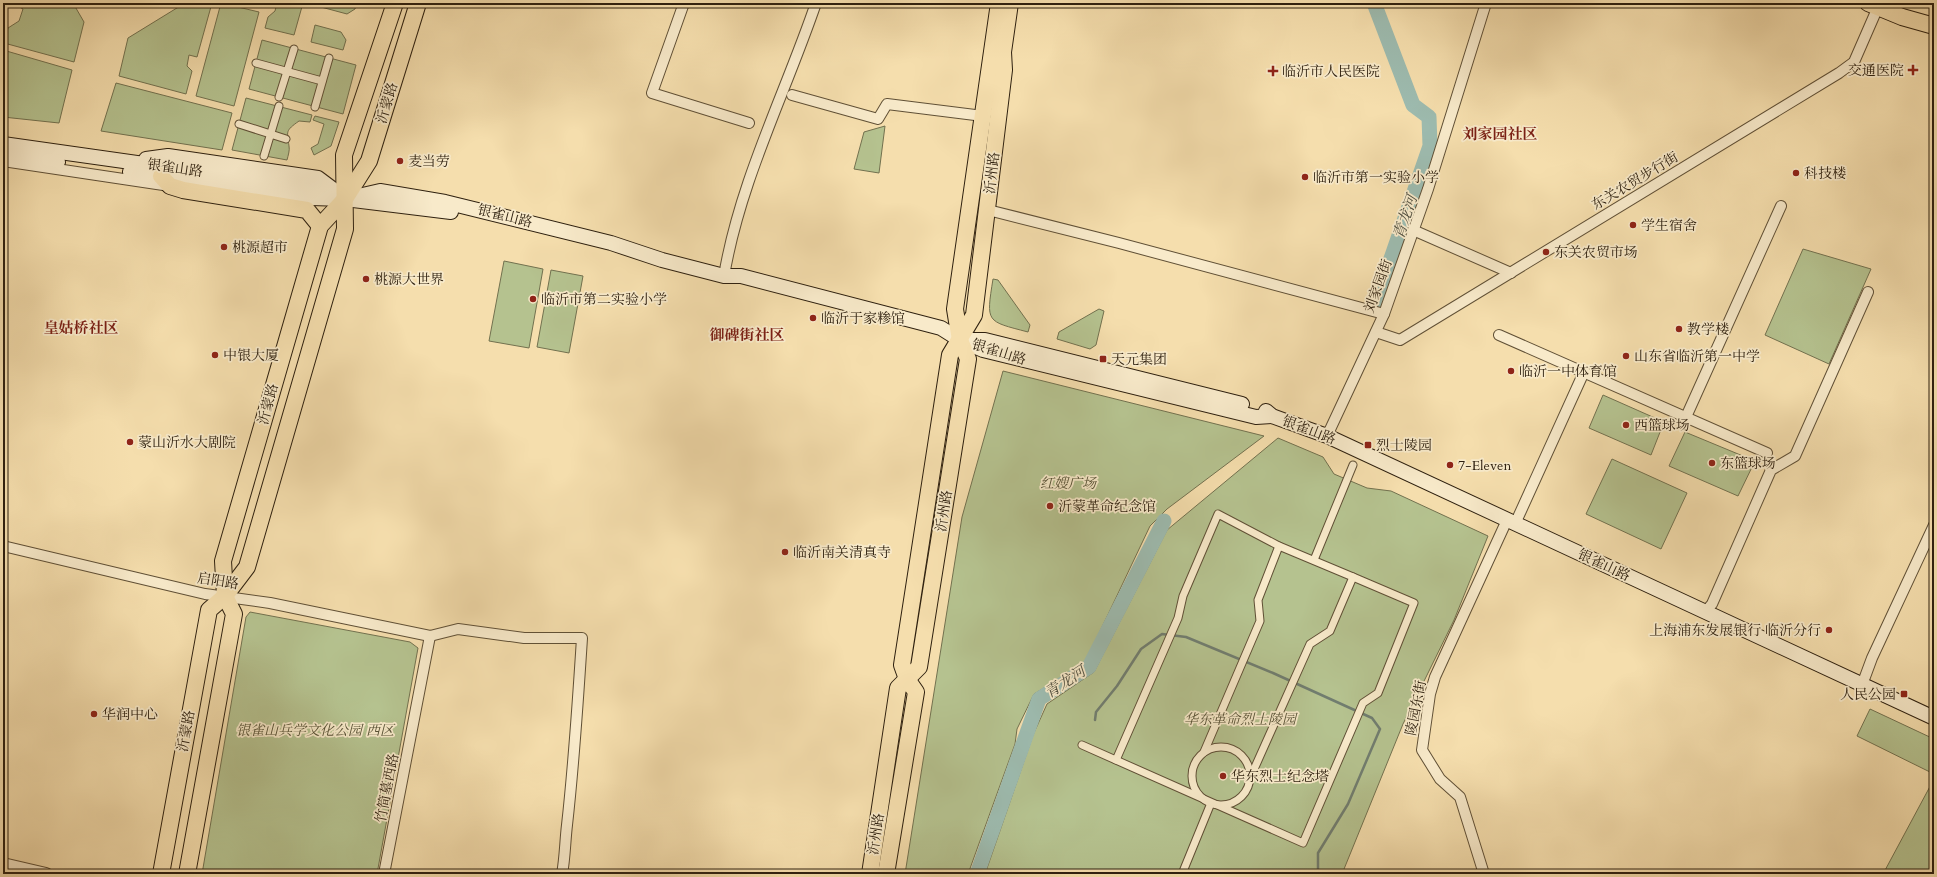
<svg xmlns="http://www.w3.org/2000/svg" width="1937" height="877" viewBox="0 0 1937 877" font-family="Cardo,'Noto Serif SC',serif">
<rect width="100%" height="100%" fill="#f5dead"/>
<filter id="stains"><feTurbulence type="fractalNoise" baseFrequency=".005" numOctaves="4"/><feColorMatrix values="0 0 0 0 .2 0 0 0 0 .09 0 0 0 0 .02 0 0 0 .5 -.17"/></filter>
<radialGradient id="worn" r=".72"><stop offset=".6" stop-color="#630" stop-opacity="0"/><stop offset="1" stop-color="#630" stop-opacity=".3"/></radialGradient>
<g fill="#b5c28f" stroke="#72714f">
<path d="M 17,3 L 73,3 L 84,22 L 74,62 L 4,43 L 8,28 L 19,21 L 23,9 L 16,5 Z"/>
<path d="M 185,3 L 212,3 L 197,57 L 189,55 L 187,66 L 192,71 L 186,94 L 119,76 L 128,38 Z"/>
<path d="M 221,3 L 259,12 L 234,106 L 196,96 Z"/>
<path d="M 277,3 L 303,3 L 294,35 L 265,28 L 268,17 L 275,11 Z"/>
<path d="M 322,3 L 357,3 L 355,9 L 347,14 L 321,7 Z"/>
<path d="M 315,25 L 341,32 L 346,40 L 343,50 L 311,42 Z"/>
<path d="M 262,40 L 356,65 L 343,114 L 249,89 Z"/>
<path d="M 3,50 L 72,70 L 59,123 L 3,117 Z"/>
<path d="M 116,83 L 232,113 L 222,150 L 101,131 Z"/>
<path d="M 246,98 L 312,115 L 310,122 L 299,121 C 285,131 287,131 289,146 C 290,150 288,156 287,160 L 232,150 Z"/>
<path d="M 315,116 L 339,122 L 331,146 L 314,155 L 311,148 L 318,144 L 324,124 L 313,120 Z"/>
<path d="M 885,126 L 879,173 L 854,169 L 864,132 Z"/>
<path d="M 1803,249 L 1871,269 L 1829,364 L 1765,335 Z"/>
<path d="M 504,261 L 543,269 L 529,348 L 489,341 Z"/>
<path d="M 551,270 L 583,276 L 569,353 L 537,347 Z"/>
<path d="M 993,279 L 998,280 L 1030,325 L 1028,332 C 986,321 986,323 993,279 Z"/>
<path d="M 1099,309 L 1104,311 L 1096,345 L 1090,349 L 1057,339 L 1059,332 Z"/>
<path d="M 1003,371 L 1264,436 L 1167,509 L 1150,526 L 1085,663 L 1034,694 L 1017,729 L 1015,744 L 968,874 L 905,874 L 962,517 Z"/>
<path d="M 1603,395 L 1664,422 L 1651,455 L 1589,428 Z"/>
<path d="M 1685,432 L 1755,461 L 1738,496 L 1669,466 Z"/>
<path d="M 1278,438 L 1323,457 L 1334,474 L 1367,488 L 1391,491 L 1488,536 L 1454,620 L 1403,724 L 1342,874 L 985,874 L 1033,735 L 1047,704 L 1094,672 L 1167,530 Z"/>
<path d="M 1612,459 L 1687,493 L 1661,549 L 1586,514 Z"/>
<path d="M 250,612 L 410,642 L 418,648 L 377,874 L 202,874 L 246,617 Z"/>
<path d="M 1870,709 L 1934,739 L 1934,774 L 1857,736 Z"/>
<path d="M 1934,779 L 1934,874 L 1883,874 Z"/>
</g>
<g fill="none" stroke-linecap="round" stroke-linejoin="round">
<path stroke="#717d6f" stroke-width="2.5" d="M 1095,720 L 1096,712 L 1117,686 L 1141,649 L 1162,634 L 1186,637 L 1273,673 L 1372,718 L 1380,729 L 1348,804 L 1318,853 L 1318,874"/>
<g stroke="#9dbbaf" stroke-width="15">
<path d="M 1374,3 L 1413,105 L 1429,117 L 1430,146 L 1376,302"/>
<path d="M 977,874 L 1039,699 L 1089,667 L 1164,521"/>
</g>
<defs>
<g id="pedestrian">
<path d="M 256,63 L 322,81"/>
<path d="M 279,97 L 294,49"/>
<path d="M 315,107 L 329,58"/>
<path d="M 239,124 L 286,139"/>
<path d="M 264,156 L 279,106"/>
<path d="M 1314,560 L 1353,465"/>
<path d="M 1082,745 L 1303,843 L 1363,703 L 1378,693 L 1414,603 L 1353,577"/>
<circle cx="1221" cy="776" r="29"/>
<path d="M 1204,752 L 1260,621 L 1258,600 L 1279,546 L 1353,577 L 1330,631 L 1310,644 L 1251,776"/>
<path d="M 1116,760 L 1178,618 L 1183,596 L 1218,514 L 1279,546"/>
<path d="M 1182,874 L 1211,803"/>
</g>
<g id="minor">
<path d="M 684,3 L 652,93 L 749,123"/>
<path d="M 792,95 L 878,119 L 887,104 L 983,116"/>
<path d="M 3,161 L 170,186"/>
<path d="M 988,210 L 1119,243 L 1384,314"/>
<path d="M 1413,230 L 1511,273"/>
<path d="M 724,276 C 740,181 785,94 816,3"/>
<path d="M 1376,332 L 1400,340 L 1839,73 L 1854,62 L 1878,7"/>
<path d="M 1499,335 L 1767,453"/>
<path d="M 1686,417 L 1781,206"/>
<path d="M 1327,436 L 1384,314 L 1428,189 L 1486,3"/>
<path d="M 1515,524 L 1584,372"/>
<path d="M 3,546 L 205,594 L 270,603 L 430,636 L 458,629 L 524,638 L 582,638 C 578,701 574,763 567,825 C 565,842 565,858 562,874"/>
<path d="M 1705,612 L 1712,604 L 1771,470 L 1795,456 L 1868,292"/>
<path d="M 1862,685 L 1872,658 L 1934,525"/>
<path d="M 384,874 L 430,636"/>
<path d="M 1484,874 L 1460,797 L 1440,779 L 1422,750 L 1430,694 L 1435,677 L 1507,520"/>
</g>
<path id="tertiary" d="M 3,864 L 46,874"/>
<g id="secondary">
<path d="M 3,144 L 314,188 L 345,199 L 380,191 L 445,202 L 611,243 L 662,260 L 724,276 L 741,276 L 941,328 L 960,340 L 983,350 L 1256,417 L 1272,416"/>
<path d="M 3,154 L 58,162"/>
<path d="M 146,159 L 168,156 L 318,178 L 334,190"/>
<path d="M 130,172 L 311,198 L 345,199 L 451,212"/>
<path d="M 965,340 L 985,340 L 1242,404"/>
<path d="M 1266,411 L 1272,416 L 1327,436 L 1934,718"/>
</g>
<g id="primary">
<path d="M 1868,3 L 1902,17 L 1934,26"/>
<path d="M 161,176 L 170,186 L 183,190 L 307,210 L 320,226"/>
<path d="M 161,874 L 209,610 L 225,596 L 247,567 L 345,229 L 344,155 L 395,3"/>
<path d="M 187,874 L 234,614 L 225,596 L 223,561 L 320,226 L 345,199 L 369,161 L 418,3"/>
<path d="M 870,874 L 898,688 L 919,667 L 968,359 L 960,340 L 955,309 L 999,3"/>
<path d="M 886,874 L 916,692 L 907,679 L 902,665 L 950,355 L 974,315 L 1004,70 L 1003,52 L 1010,3"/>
</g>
</defs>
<use href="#pedestrian" stroke="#605036" stroke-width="9"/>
<use href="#minor" stroke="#605036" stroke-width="12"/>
<use href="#tertiary" stroke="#605036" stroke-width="14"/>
<use href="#secondary" stroke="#2e200f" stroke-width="16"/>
<use href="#primary" stroke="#2e200f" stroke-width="18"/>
<use href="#pedestrian" stroke="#f8eaca" stroke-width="7"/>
<use href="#minor" stroke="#f8eaca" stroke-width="10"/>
<use href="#tertiary" stroke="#f8eaca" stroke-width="12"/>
<use href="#secondary" stroke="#f8eaca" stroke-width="14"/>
<use href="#primary" stroke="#f5dead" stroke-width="16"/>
</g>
<g fill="#8f2418" stroke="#f8eaca" stroke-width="1.5">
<path d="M1911 64h4v4h4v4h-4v4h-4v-4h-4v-4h4z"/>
<path d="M1271 65h4v4h4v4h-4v4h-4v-4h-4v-4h4z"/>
<circle cx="400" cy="161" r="4"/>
<circle cx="1796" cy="173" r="4"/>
<circle cx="1305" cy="177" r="4"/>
<circle cx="1633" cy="225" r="4"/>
<circle cx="224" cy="247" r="4"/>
<circle cx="1546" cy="252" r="4"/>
<circle cx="366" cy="279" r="4"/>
<circle cx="533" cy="299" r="4"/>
<circle cx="813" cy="318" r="4"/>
<circle cx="1679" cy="329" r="4"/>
<circle cx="215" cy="355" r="4"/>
<circle cx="1626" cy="356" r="4"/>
<rect x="1099" y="355" width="8" height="8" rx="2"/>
<circle cx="1511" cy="371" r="4"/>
<circle cx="1626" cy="425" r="4"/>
<circle cx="130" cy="442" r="4"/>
<rect x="1364" y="441" width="8" height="8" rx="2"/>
<circle cx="1712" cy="463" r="4"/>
<circle cx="1450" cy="465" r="4"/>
<circle cx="1050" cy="506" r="4"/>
<circle cx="785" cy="552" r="4"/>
<circle cx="1829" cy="630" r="4"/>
<rect x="1900" y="690" width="8" height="8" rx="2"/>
<circle cx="94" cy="714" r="4"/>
<circle cx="1223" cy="776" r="4"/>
</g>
<g text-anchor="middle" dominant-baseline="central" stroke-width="3.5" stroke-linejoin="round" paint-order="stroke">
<g font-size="14" fill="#2e200f" stroke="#f8eaca" text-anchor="start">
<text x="1904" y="70" text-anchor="end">交通医院</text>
<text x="1282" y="71">临沂市人民医院</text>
<text x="408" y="161">麦当劳</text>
<text x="1804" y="173">科技楼</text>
<text x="1313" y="177">临沂市第一实验小学</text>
<text x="1641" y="225">学生宿舍</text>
<text x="232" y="247">桃源超市</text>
<text x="1554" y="252">东关农贸市场</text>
<text x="374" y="279">桃源大世界</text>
<text x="541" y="299">临沂市第二实验小学</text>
<text x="821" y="318">临沂于家糁馆</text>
<text x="1687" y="329">教学楼</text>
<text x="223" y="355">中银大厦</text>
<text x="1634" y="356">山东省临沂第一中学</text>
<text x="1111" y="359">天元集团</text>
<text x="1519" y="371">临沂一中体育馆</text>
<text x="1634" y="425">西篮球场</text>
<text x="138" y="442">蒙山沂水大剧院</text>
<text x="1376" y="445">烈士陵园</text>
<text x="1720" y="463">东篮球场</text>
<text x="1458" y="465">7-Eleven</text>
<text x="1058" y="506">沂蒙革命纪念馆</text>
<text x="793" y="552">临沂南关清真寺</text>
<text x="1821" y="630" text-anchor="end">上海浦东发展银行 临沂分行</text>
<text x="1896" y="694" text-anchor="end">人民公园</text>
<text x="102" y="714">华润中心</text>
<text x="1231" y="776">华东烈士纪念塔</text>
</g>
<g font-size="14" fill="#2e200f" stroke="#f8eaca">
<text transform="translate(387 103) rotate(-73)">沂蒙路</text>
<text transform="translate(175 168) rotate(8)">银雀山路</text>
<text transform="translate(992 173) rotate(-83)">沂州路</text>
<text transform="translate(1635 181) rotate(-31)">东关农贸步行街</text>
<text transform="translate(505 216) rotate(14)">银雀山路</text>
<text transform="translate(1378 286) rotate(-70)">刘家园街</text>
<text transform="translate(999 352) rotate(17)">银雀山路</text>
<text transform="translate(268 404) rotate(-75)">沂蒙路</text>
<text transform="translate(1309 430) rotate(21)">银雀山路</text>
<text transform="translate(944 511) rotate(-81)">沂州路</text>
<text transform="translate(1604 565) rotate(25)">银雀山路</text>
<text transform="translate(218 581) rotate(9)">启阳路</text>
<text transform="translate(1416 708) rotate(-79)">陵园东街</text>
<text transform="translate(186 731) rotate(-80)">沂蒙路</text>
<text transform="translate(387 788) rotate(-79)">竹简墓西路</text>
<text transform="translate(876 834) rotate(-81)">沂州路</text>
</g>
<g font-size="14" font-style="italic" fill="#565135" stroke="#f8eaca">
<text x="1068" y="483">红嫂广场</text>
<text x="1240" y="719">华东革命烈士陵园</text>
<text x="315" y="730">银雀山兵学文化公园 西区</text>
</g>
<g font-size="15" font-weight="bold" fill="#7a1f14" stroke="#f8eaca">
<text x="1500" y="134">刘家园社区</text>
<text x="81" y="328">皇姑桥社区</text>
<text x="747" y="335">御碑街社区</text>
</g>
<g font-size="15" font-style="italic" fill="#4f4e3f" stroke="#f8eaca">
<text transform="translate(1405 217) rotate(-71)">青龙河</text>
<text transform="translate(1065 682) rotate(-33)">青龙河</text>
</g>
</g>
<rect width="1937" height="877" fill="none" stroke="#f5dead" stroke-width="16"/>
<rect x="4" y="4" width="1929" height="869" fill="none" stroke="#2e200f" stroke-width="2"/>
<rect x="8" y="8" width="1921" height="861" fill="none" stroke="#2e200f"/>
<rect width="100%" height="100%" filter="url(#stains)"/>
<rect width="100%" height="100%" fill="url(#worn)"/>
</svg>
